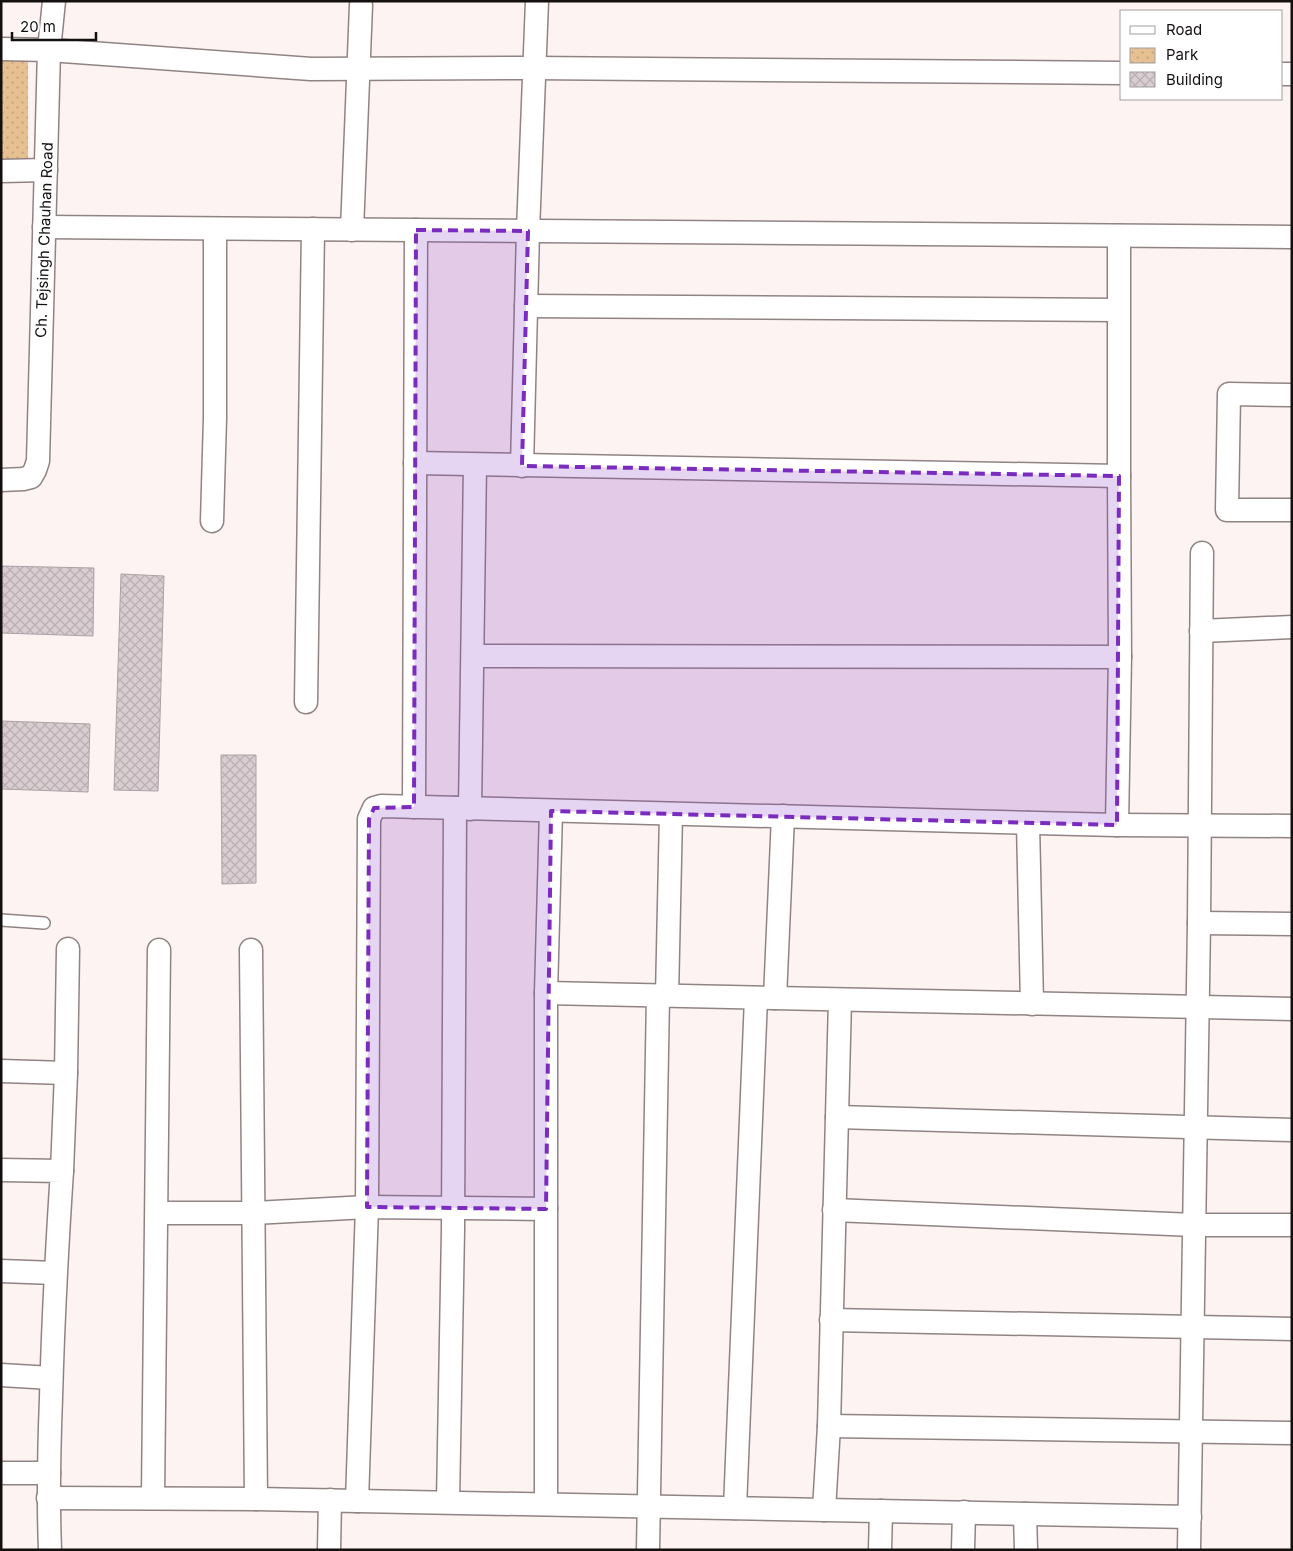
<svg xmlns="http://www.w3.org/2000/svg" width="1293" height="1551" viewBox="0 0 1293 1551" font-family="Inter,sans-serif">
<defs>
<pattern id="park-dots" width="8" height="8" patternUnits="userSpaceOnUse" patternTransform="scale(1.25)"><rect width="8" height="8" fill="#e6c091"/><path d="M2 2h.1M6 6h.1" fill="none" stroke="#c4a47c" stroke-width="1.8" stroke-linecap="round"/></pattern>
<pattern id="building-cross-hatch" width="8" height="8" patternUnits="userSpaceOnUse" patternTransform="scale(1.25)"><rect width="8" height="8" fill="#dacdd1"/><path d="M0 0l8 8M0 8l8-8" fill="none" stroke="#baafb2"/></pattern>
</defs>
<rect width="100%" height="100%" fill="#fdf3f2"/>
<rect fill="url(#park-dots)" x="1" y="52" width="27" height="117"/>
<g fill="url(#building-cross-hatch)" stroke="#aca1a4">
<path d="M 1,566 L 94,568 L 93,636 L 1,633 Z"/>
<path d="M 121,574 L 164,576 L 158,791 L 114,790 Z"/>
<path d="M 1,721 L 90,724 L 88,792 L 1,789 Z"/>
<path d="M 221,755 L 256,755 L 256,883 L 222,884 Z"/>
</g>
<g fill="none" stroke-linecap="round" stroke-linejoin="round">
<defs>
<path id="lane" d="M 1,920 L 44,923"/>
<g id="street">
<path d="M 1,49 L 49,50 L 311,69 L 533,68 L 1122,73"/>
<path d="M 1282,74 L 1292,74"/>
<path d="M 1,171 L 46,170"/>
<path d="M 44,227 L 1292,237"/>
<path d="M 352,230 L 361,5"/>
<path d="M 526,306 L 1118,310"/>
<path d="M 1292,395 L 1229,394 L 1227,510 L 1292,510"/>
<path d="M 415,463 L 1119,476 L 1119,236"/>
<path d="M 522,466 L 528,231 L 537,1"/>
<path d="M 1,480 L 23,479 L 31,477 L 35,470 L 38,461 L 49,50 L 54,1"/>
<path d="M 212,521 L 215,418 L 215,229"/>
<path d="M 1201,631 L 1292,627"/>
<path d="M 473,656 L 1120,657"/>
<path d="M 306,702 L 313,229"/>
<path d="M 414,807 L 416,230"/>
<path d="M 470,809 L 475,465"/>
<path d="M 1028,823 L 1032,1004"/>
<path d="M 1117,825 L 1120,657 L 1119,476"/>
<path d="M 1199,923 L 1292,924"/>
<path d="M 251,950 L 256,1499"/>
<path d="M 546,993 L 1292,1009"/>
<path d="M 667,996 L 671,814"/>
<path d="M 775,998 L 783,816"/>
<path d="M 1,1071 L 66,1073"/>
<path d="M 837,1117 L 1292,1130"/>
<path d="M 1,1170 L 62,1171 C 57,1247 53,1322 51,1398 C 49,1449 48,1499 50,1550"/>
<path d="M 62,1171 L 66,1073 L 68,949"/>
<path d="M 834,1210 L 1194,1225 L 1292,1225"/>
<path d="M 157,1213 L 253,1213 L 367,1207 L 546,1209"/>
<path d="M 1,1271 L 55,1273"/>
<path d="M 831,1320 L 1292,1329"/>
<path d="M 1,1375 L 51,1378"/>
<path d="M 829,1426 L 1292,1433"/>
<path d="M 1,1473 L 49,1473"/>
<path d="M 153,1497 L 159,950"/>
<path d="M 48,1498 L 256,1499 L 1190,1517"/>
<path d="M 357,1501 L 367,1207 L 369,819 L 374,808 L 381,806 L 1117,825 L 1292,826"/>
<path d="M 448,1502 L 453,1230 L 455,808"/>
<path d="M 546,1504 L 546,993 L 551,811"/>
<path d="M 735,1508 L 756,998"/>
<path d="M 824,1510 L 829,1426 L 840,1000"/>
<path d="M 1025,1514 L 1026,1550"/>
<path d="M 329,1550 L 330,1500"/>
<path d="M 648,1550 L 658,996"/>
<path d="M 880,1550 L 881,1511"/>
<path d="M 963,1550 L 964,1512"/>
<path d="M 1189,1550 L 1199,923 L 1202,553"/>
</g>
</defs>
<use href="#lane" stroke="#908483" stroke-width="14"/>
<use href="#street" stroke="#908483" stroke-width="25"/>
<use href="#lane" stroke="#fff" stroke-width="11"/>
<use href="#street" stroke="#fff" stroke-width="22"/>
</g>
<path fill="#7b2cbf" fill-opacity="0.2" stroke="#7b2cbf" stroke-width="4" stroke-dasharray="10 6" stroke-linejoin="round" d="M 416,230 L 528,231 L 522,466 L 1119,476 L 1117,825 L 551,811 L 546,1209 L 367,1207 L 369,819 L 374,808 L 414,807 Z"/>
<g text-anchor="middle" dominant-baseline="central" stroke-width="4.5" stroke-linejoin="round" paint-order="stroke">
<g font-size="15" fill="#141010" stroke="#fff">
<text transform="translate(44 240) rotate(-88)">Ch. Tejsingh Chauhan Road</text>
</g>
</g>
<rect width="1293" height="1551" fill="none" stroke="#141010" stroke-width="5"/>
<rect x="1120" y="10" width="162" height="90" fill="#ffffff" stroke="#a19f9f"/>
<rect x="1130" y="26" width="25" height="8" fill="#ffffff" stroke="#a19f9f"/>
<text x="1166" y="35" font-size="15" fill="#141010">Road</text>
<rect x="1130" y="48" width="25" height="15" fill="url(#park-dots)" stroke="#a19f9f"/>
<text x="1166" y="60" font-size="15" fill="#141010">Park</text>
<rect x="1130" y="72" width="25" height="15" fill="url(#building-cross-hatch)" stroke="#a19f9f"/>
<text x="1166" y="85" font-size="15" fill="#141010">Building</text>
<path d="M12 32v8h84v-8" fill="none" stroke="#141010" stroke-width="2.5"/>
<text x="20" y="32" font-size="15" fill="#141010" stroke="#ffffff" stroke-width="4" paint-order="stroke">20 m</text>
</svg>
